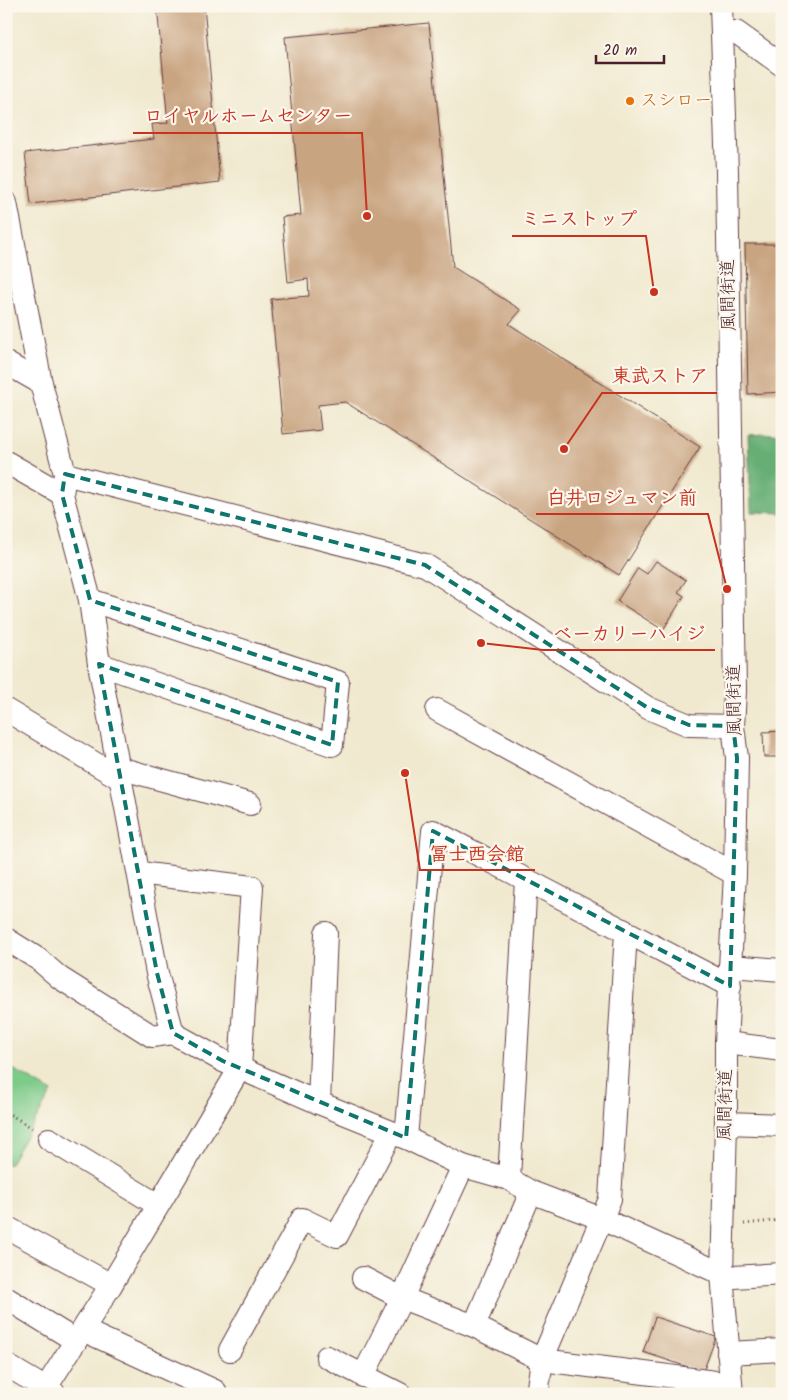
<svg xmlns="http://www.w3.org/2000/svg" width="788" height="1400" viewBox="0 0 788 1400" font-family="Kalam,'Klee One',sans-serif">
<rect width="100%" height="100%" fill="#fbf7ec"/>
<filter id="ink" filterUnits="userSpaceOnUse"><feTurbulence type="fractalNoise" baseFrequency=".02" numOctaves="2"/><feDisplacementMap in="SourceGraphic" scale="10" xChannelSelector="R" yChannelSelector="G"/><feConvolveMatrix kernelMatrix="1 2 1 2 8 2 1 2 1" color-interpolation-filters="sRGB"/></filter>
<filter id="wash" filterUnits="userSpaceOnUse"><feTurbulence type="fractalNoise" baseFrequency=".0096" numOctaves="4" result="noise"/><feDisplacementMap in="SourceGraphic" scale="20" xChannelSelector="R" yChannelSelector="G"/><feGaussianBlur stdDeviation="1.12" result="paint"/><feColorMatrix in="noise" values="0 0 0 0 0 0 0 0 0 0 0 0 0 0 0 0 0 1.4 0 .05"/><feComposite in="paint" operator="in"/></filter>
<g filter="url(#wash)">
<rect width="100%" height="100%" fill="#f0e9cf"/>
<path fill="#7dca89" stroke="#64745a" d="M 6,1065 L 52,1092 L 9,1165 L 6,1163 Z"/>
<path fill="#66ae75" stroke="#586650" d="M 782,433 L 782,513 L 751,512 L 748,435 Z"/>
<g id="blocks">
<g fill="#c9a481">
<path d="M 157,6 L 204,6 L 220,182 L 31,204 L 25,153 L 154,139 L 152,124 L 168,123 Z"/>
<path d="M 429,23 L 453,267 L 521,310 L 509,324 L 700,447 L 619,575 L 345,402 L 318,405 L 321,430 L 283,434 L 271,299 L 309,296 L 308,279 L 288,282 L 282,217 L 301,215 L 285,37 Z"/>
<path d="M 745,244 L 782,244 L 782,392 L 748,394 Z"/>
<path d="M 656,561 L 686,580 L 678,592 L 684,596 L 663,630 L 617,601 L 638,568 L 647,574 Z"/>
<path d="M 782,731 L 782,757 L 764,757 L 763,732 Z"/>
<path d="M 655,1317 L 716,1337 L 703,1372 L 643,1352 Z"/>
</g>
</g>
</g>
<g filter="url(#ink)">
<use href="#blocks" fill-opacity="0" stroke="#633d44" stroke-width="1"/>
<g fill="none" stroke-linecap="round" stroke-linejoin="round">
<defs>
<g id="minor">
<path d="M 721,6 L 727,172 L 735,691 L 733,726 L 737,758 L 735,874 L 726,1043 L 726,1123 L 722,1274 L 732,1394"/>
<path d="M 723,33 L 736,32 L 782,65"/>
<path d="M 6,203 L 41,383 L 65,474 L 62,494 L 90,600 L 99,664 L 157,973 L 173,1033 L 223,1061 L 319,1103 L 406,1138 L 463,1166 L 509,1179 L 531,1192 L 602,1219 L 722,1274 L 734,1277 L 782,1274"/>
<path d="M 6,363 L 41,383"/>
<path d="M 6,462 L 62,494"/>
<path d="M 65,474 L 425,565 L 648,708 L 689,725 L 733,726"/>
<path d="M 90,600 L 338,682 L 332,745 L 99,664"/>
<path d="M 6,710 L 121,779"/>
<path d="M 437,710 L 735,874"/>
<path d="M 119,768 L 250,804"/>
<path d="M 6,939 L 38,959 L 60,978 L 152,1036 L 173,1033"/>
<path d="M 730,966 L 782,970"/>
<path d="M 726,1043 L 782,1050"/>
<path d="M 319,1103 L 326,933"/>
<path d="M 726,1123 L 782,1125"/>
<path d="M 406,1138 L 433,831 L 730,986"/>
<path d="M 49,1139 L 158,1205"/>
<path d="M 509,1179 L 526,880"/>
<path d="M 6,1227 L 111,1285"/>
<path d="M 363,1278 L 402,1298 L 474,1326 L 542,1360 L 731,1384"/>
<path d="M 6,1298 L 76,1341"/>
<path d="M 474,1326 L 531,1192"/>
<path d="M 83,1330 L 215,1391"/>
<path d="M 230,1350 L 302,1219 L 337,1236 L 391,1133"/>
<path d="M 728,1353 L 782,1350"/>
<path d="M 327,1357 L 400,1394"/>
<path d="M 6,1365 L 55,1394"/>
<path d="M 363,1376 L 402,1298 L 463,1166"/>
<path d="M 42,1394 L 111,1285 L 240,1068 L 252,887 L 139,873"/>
<path d="M 537,1394 L 542,1360 L 610,1199 L 626,932"/>
</g>
</defs>
<use href="#minor" stroke="#633d44" stroke-width="24"/>
<g stroke="#633d44" stroke-width="3" stroke-dasharray="1 4" stroke-linecap="butt">
<path d="M 6,1112 L 32,1128"/>
<path d="M 744,1224 L 782,1220"/>
</g>
<use href="#minor" stroke="#fff" stroke-width="22"/>
</g>
</g>
<path fill="none" stroke="#0f766e" stroke-width="4" stroke-dasharray="10 6" stroke-linejoin="round" d="M 65,474 L 425,565 L 648,708 L 689,725 L 733,726 L 737,758 L 730,986 L 433,831 L 406,1138 L 223,1061 L 173,1033 L 157,973 L 99,664 L 332,745 L 338,682 L 90,600 L 62,494 Z"/>
<circle fill="#e8710a" stroke="#fbf7ec" stroke-width="2" cx="630" cy="101" r="5"/>
<g text-anchor="middle" dominant-baseline="central" stroke-width="4.5" stroke-linejoin="round" paint-order="stroke">
<g font-size="18" fill="#c56008" stroke="#fbf7ec" text-anchor="start">
<text x="640" y="101">スシロー</text>
</g>
<g font-size="18" fill="#4a1f2b" stroke="#fbf7ec">
<text transform="translate(729 295) rotate(-91)">風間街道</text>
<text transform="translate(735 700) rotate(-91)">風間街道</text>
<text transform="translate(726 1105) rotate(-89)">風間街道</text>
</g>
</g>
<path fill="none" stroke="#c8321e" stroke-width="2" d="M367 216L362 133H133M654 292L646 236H512M564 449L602 393H717M727 589L708 514H536M481 643L543 650H715M405 773L420 870H535"/>
<g fill="#c8321e" stroke="#fbf7ec" stroke-width="2">
<circle cx="367" cy="216" r="5"/>
<circle cx="654" cy="292" r="5"/>
<circle cx="564" cy="449" r="5"/>
<circle cx="727" cy="589" r="5"/>
<circle cx="481" cy="643" r="5"/>
<circle cx="405" cy="773" r="5"/>
</g>
<g font-size="19" text-anchor="middle" font-weight="bold" fill="#c8321e" stroke="#fbf7ec" stroke-width="4.5" stroke-linejoin="round" paint-order="stroke">
<text x="248" y="122">ロイヤルホームセンター</text>
<text x="579" y="225">ミニストップ</text>
<text x="660" y="382">東武ストア</text>
<text x="622" y="504">白井ロジュマン前</text>
<text x="629" y="640">ベーカリーハイジ</text>
<text x="477" y="860">冨士西会館</text>
</g>
<rect width="788" height="1400" fill="none" stroke="#fbf7ec" stroke-width="25"/>
<path d="M596 55v8h68v-8" fill="none" stroke="#4a1f2b" stroke-width="2.5"/>
<text x="603" y="55" font-size="15" fill="#4a1f2b" stroke="#fbf7ec" stroke-width="4" paint-order="stroke">20 m</text>
</svg>
